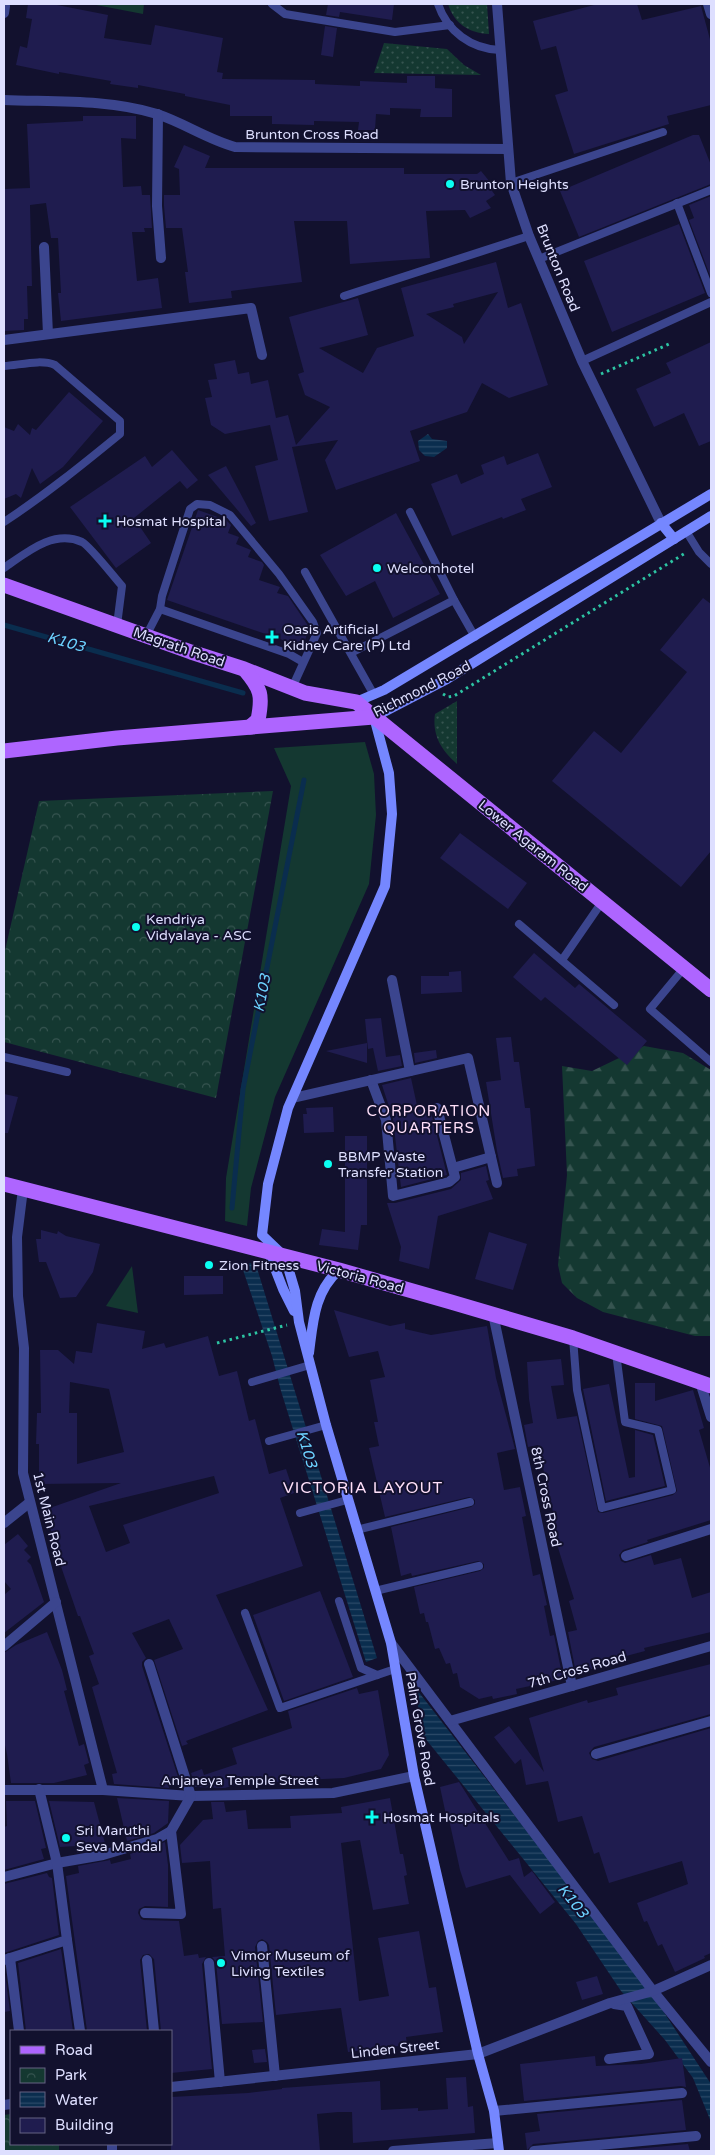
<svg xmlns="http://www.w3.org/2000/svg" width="715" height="2155" viewBox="0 0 715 2155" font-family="'Varela Round',sans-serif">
<defs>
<pattern id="forest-firs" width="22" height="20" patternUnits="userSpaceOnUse" patternTransform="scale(1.25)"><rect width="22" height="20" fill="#143831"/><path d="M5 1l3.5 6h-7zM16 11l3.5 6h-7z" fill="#365450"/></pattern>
<pattern id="park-crowns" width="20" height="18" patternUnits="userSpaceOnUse" patternTransform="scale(1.25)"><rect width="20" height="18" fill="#143831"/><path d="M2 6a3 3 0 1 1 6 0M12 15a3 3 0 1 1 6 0" fill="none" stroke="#365450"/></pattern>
<pattern id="garden-dots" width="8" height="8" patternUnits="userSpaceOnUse" patternTransform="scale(1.25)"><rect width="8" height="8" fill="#143831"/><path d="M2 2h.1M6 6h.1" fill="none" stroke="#365450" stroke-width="1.8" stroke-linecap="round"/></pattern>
<pattern id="water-rules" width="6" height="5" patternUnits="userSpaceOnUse" patternTransform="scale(1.25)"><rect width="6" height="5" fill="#0a2d4e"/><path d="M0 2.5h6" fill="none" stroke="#2d4b69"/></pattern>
</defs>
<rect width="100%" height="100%" fill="#12112e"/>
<g fill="#143831">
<path d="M 91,4 L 144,4 L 143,14 Z"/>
<path d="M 365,742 L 374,774 L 376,815 L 369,884 L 275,1097 L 251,1188 L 247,1226 L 225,1221 L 226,1178 L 291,786 L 274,748 Z"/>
<path d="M 132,1266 L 138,1313 L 106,1306 Z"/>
</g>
<path fill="url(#forest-firs)" d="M 644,1046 L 683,1053 L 711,1070 L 711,1336 L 695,1336 L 603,1312 L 577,1298 L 562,1283 L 558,1265 L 567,1175 L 562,1066 L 592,1071 Z"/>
<g fill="url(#park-crowns)">
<path d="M 273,791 L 216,1098 L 4,1042 L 4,955 L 39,801 Z"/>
<path d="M 11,2114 L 11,2144 L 59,2144 L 59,2151 L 4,2151 L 4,2115 Z"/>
</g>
<g fill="url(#garden-dots)">
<path d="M 448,4 L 487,4 L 489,34 C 468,33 454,23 448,4 Z"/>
<path d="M 384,43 L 447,49 L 464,65 L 481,75 L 374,73 Z"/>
<path d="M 457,701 L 457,764 C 441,750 432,735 435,714 Z"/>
</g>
<g fill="url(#water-rules)">
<path d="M 428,434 L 432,439 L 447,441 L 447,448 L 434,457 L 425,456 L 419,450 L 418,441 Z"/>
<path d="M 250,1263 L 256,1265 L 377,1658 L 366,1662 L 281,1391 L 272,1356 L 242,1267 Z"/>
<path d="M 414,1686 L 644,1982 L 711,2084 L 711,2122 L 693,2078 L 665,2040 L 621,1991 L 576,1924 L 424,1737 Z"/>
</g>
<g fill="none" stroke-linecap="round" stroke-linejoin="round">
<g stroke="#0a2d4e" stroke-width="5">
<path d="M 4,625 L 243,693"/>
<path d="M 232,1208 L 243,1089 L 304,780"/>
</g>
</g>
<g fill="#1f1c4f" fill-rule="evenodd">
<path d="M 28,4 L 52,4 L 108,15 L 104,38 L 151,45 L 155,25 L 223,38 L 217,72 L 223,73 L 222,79 L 315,80 L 315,84 L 360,86 L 360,81 L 407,83 L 407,76 L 435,76 L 435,88 L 452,89 L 452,117 L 420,117 L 421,109 L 390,108 L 390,115 L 376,114 L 375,130 L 358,130 L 359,122 L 314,121 L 314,125 L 272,124 L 272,116 L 230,116 L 230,105 L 185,96 L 185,94 L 138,85 L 138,88 L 110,84 L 111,81 L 59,72 L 59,74 L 16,65 L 20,46 L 27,48 L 32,19 L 26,18 Z"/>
<path d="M 328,4 L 394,4 L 392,20 L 340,12 L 339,17 L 326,15 Z"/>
<path d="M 598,4 L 637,4 L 642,20 L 701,6 L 711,43 L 711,105 L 667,116 L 669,124 L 574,154 L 555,95 L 568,91 L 556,46 L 541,50 L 533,21 Z"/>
<path d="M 325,26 L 337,28 L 333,57 L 321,55 Z"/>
<path d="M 83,116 L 136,116 L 136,139 L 121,138 L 123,187 L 141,186 L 142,195 L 150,195 L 152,228 L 144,228 L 145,232 L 132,232 L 137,281 L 158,278 L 162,308 L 61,321 L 58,293 L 61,293 L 58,238 L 51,238 L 46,203 L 30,205 L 32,286 L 27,286 L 28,319 L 24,319 L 24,330 L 4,331 L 4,189 L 30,188 L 27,124 L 83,121 Z"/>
<path d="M 693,135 L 699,135 L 711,165 L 711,184 L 579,237 L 560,191 Z"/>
<path d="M 184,145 L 210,156 L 205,168 L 404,168 L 404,174 L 477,174 L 481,171 L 490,182 L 487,184 L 495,195 L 486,201 L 491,208 L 470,218 L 465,210 L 426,211 L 430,258 L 350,264 L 347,221 L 294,221 L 302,282 L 231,291 L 232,298 L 189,303 L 185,272 L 188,272 L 182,228 L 166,228 L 164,206 L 164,195 L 180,195 L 179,169 L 174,167 Z"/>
<path d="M 711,196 L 711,278 L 689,220 L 694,218 L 689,205 Z"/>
<path d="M 679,224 L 705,293 L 612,332 L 584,261 Z"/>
<path d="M 496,262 L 508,308 L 521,303 L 548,385 L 509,398 L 482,383 L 467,412 L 410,431 L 420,461 L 336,490 L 325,460 L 338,440 L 292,447 L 308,512 L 269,521 L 255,466 L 278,460 L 270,425 L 225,434 L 211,425 L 205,398 L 212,397 L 208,380 L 217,379 L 214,364 L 235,360 L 238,374 L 249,372 L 251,384 L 268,380 L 276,418 L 288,415 L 296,445 L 330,407 L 305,395 L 298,374 L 304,372 L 289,317 L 358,298 L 368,335 L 319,348 L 363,373 L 377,348 L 414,336 L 401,288 ZM 498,292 L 464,344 L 462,337 L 426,314 L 454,307 L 453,304 Z"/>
<path d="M 711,342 L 711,441 L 699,446 L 684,413 L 654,427 L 636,389 L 671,373 L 666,363 Z"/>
<path d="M 69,392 L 103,421 L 63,467 L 40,484 L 32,468 L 21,498 L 16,494 L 4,499 L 4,427 L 14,431 L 18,424 L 30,435 L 32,428 L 36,430 Z"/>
<path d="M 172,450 L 198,480 L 187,489 L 180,481 L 134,518 L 151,543 L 116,568 L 70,507 L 145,456 L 152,467 Z"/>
<path d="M 538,453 L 552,487 L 521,499 L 526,510 L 503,519 L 502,517 L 452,536 L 431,484 L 457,474 L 461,484 L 484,474 L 481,465 L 504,456 L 507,465 Z"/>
<path d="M 226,466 L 256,523 L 251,526 L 208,475 Z"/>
<path d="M 198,510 L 226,520 L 231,525 L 228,533 L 239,537 L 236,544 L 251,550 L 248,557 L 262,562 L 264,565 L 259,580 L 280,587 L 277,593 L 288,596 L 309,627 L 303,647 L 167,600 Z"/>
<path d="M 396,513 L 440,594 L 393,618 L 375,581 L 346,596 L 320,555 Z"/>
<path d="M 703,598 L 711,604 L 711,851 L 681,887 L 552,781 L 594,731 L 621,753 L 687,672 L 660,650 Z"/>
<path d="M 460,833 L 527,883 L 508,909 L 440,858 Z"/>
<path d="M 534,953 L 575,988 L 579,984 L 647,1041 L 627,1065 L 545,997 L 541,1001 L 513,977 Z"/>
<path d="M 461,971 L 462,992 L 421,994 L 421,976 L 449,976 L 449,972 Z"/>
<path d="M 381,1018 L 386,1057 L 400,1055 L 402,1066 L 378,1071 L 373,1048 L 368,1049 L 365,1019 Z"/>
<path d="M 511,1037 L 514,1062 L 519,1062 L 525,1108 L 530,1108 L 535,1166 L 517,1169 L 518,1176 L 503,1178 L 497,1151 L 486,1082 L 501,1080 L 496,1038 Z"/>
<path d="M 367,1043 L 367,1063 L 326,1051 Z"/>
<path d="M 436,1050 L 437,1058 L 415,1063 L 414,1053 Z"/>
<path d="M 411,1078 L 418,1110 L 430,1108 L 447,1175 L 401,1187 L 393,1119 L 382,1085 Z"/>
<path d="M 4,1094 L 18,1097 L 8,1133 L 4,1133 Z"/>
<path d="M 333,1107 L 334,1132 L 304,1133 L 303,1114 L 307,1114 L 306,1108 Z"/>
<path d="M 345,1136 L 367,1136 L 367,1225 L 361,1225 L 358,1250 L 319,1245 L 322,1229 L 345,1232 Z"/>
<path d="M 486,1166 L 489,1180 L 486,1181 L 493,1199 L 438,1216 L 429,1269 L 399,1261 L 401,1247 L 387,1203 L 395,1203 L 451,1189 L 461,1180 L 461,1173 Z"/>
<path d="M 41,1230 L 57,1234 L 58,1231 L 66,1236 L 100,1244 L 93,1272 L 76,1297 L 60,1298 L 46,1262 L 39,1262 L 36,1239 L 41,1239 Z"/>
<path d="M 489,1232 L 527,1244 L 513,1290 L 475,1279 Z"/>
<path d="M 184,1276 L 223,1276 L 223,1294 L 184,1295 Z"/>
<path d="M 334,1310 L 390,1326 L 405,1323 L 405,1329 L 431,1335 L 487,1326 L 496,1378 L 515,1449 L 497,1453 L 504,1490 L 520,1487 L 526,1516 L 522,1517 L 533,1576 L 540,1574 L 547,1605 L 544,1606 L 550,1636 L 554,1635 L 563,1679 L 516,1689 L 517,1694 L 493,1699 L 492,1696 L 479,1699 L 460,1687 L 457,1673 L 453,1674 L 450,1663 L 446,1664 L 439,1648 L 435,1649 L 428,1622 L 426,1622 L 424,1613 L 420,1614 L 414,1587 L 480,1571 L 484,1568 L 484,1564 L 478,1561 L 412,1576 L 411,1573 L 401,1576 L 391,1527 L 471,1507 L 475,1504 L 475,1500 L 469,1497 L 385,1517 L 369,1448 L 379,1446 L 374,1422 L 378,1422 L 370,1380 L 385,1377 L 378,1351 L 349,1357 Z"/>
<path d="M 97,1323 L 145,1331 L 142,1349 L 164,1343 L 166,1348 L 208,1336 L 219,1376 L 237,1371 L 249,1421 L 255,1419 L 269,1474 L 286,1469 L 294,1493 L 280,1498 L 303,1566 L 216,1595 L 268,1710 L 186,1741 L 188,1744 L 182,1746 L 154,1660 L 183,1649 L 169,1619 L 132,1633 L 146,1658 L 142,1662 L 142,1666 L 181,1786 L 169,1785 L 169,1788 L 114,1784 L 112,1774 L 117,1773 L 92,1687 L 99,1684 L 89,1656 L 94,1654 L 80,1616 L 78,1616 L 54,1546 L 56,1545 L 44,1510 L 121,1483 L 39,1484 L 39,1444 L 36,1444 L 37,1413 L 41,1413 L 40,1350 L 58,1350 L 74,1364 L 76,1351 L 92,1353 ZM 70,1382 L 109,1389 L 124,1452 L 77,1464 L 77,1413 L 69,1413 ZM 214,1476 L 219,1493 L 123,1525 L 130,1543 L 106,1552 L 89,1506 Z"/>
<path d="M 561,1359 L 564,1385 L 551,1386 L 557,1419 L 577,1416 L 598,1512 L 603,1513 L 673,1495 L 677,1491 L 662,1426 L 635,1419 L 635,1383 L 655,1383 L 655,1401 L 693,1390 L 704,1428 L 699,1430 L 711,1471 L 711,1520 L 647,1540 L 648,1542 L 623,1550 L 619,1555 L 621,1561 L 625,1563 L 651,1555 L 654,1565 L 681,1558 L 692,1598 L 711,1592 L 711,1632 L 644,1648 L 645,1651 L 611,1660 L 612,1664 L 576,1673 L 568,1632 L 577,1630 L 569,1601 L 574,1599 L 555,1538 L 550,1512 L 553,1512 L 538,1445 L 528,1447 L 524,1425 L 533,1423 L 529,1399 L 527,1362 Z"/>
<path d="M 609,1384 L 629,1478 L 635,1477 L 635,1430 L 653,1435 L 665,1486 L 606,1501 L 583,1389 Z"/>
<path d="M 18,1534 L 28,1546 L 24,1550 L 31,1557 L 27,1561 L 31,1565 L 44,1602 L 4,1633 L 4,1595 L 11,1589 L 4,1581 L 4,1545 Z"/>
<path d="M 320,1591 L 353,1677 L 284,1701 L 253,1615 Z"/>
<path d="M 47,1632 L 62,1670 L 67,1690 L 64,1691 L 79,1746 L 84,1744 L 89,1763 L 84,1765 L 87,1775 L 54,1783 L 11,1783 L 7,1754 L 4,1741 L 4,1653 L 16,1645 Z"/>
<path d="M 711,1664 L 711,1714 L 594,1747 L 589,1753 L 592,1759 L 598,1761 L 711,1728 L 711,1953 L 704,1956 L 705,1958 L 675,1972 L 662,1944 L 658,1946 L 647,1921 L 644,1922 L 637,1903 L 688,1884 L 682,1861 L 609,1883 L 599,1852 L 594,1854 L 582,1816 L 558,1822 L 548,1781 L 526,1785 L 521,1759 L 515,1764 L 494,1737 L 509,1726 L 544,1772 L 529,1718 L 587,1700 L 588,1703 L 618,1695 L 616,1688 Z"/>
<path d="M 357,1688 L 359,1694 L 378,1690 L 389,1755 L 381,1769 L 344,1778 L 303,1780 L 303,1782 L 280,1784 L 280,1781 L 264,1786 L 261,1777 L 225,1788 L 195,1787 L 191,1773 L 202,1769 L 204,1775 L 237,1764 L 232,1748 L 292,1728 L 288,1711 Z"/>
<path d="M 459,1782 L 509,1861 L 519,1858 L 524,1877 L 532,1871 L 555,1902 L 540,1914 L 510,1875 L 466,1888 L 460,1870 L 448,1815 L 446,1815 L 440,1787 Z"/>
<path d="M 117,1798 L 169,1801 L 168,1823 L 154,1833 L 127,1841 Z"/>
<path d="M 390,1798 L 400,1854 L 403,1854 L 407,1875 L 404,1876 L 409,1904 L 373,1910 L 360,1840 L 341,1843 L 359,2001 L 389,1996 L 378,1938 L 419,1931 L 429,1988 L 436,1987 L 443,2032 L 406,2037 L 407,2045 L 348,2052 L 341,2008 L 276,2015 L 269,1945 L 267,1942 L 262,1939 L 258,1941 L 255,1947 L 263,2022 L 222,2024 L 216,1962 L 212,1957 L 225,1956 L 221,1908 L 213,1909 L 210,1861 L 182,1863 L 180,1845 L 203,1820 L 213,1819 L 211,1802 L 224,1802 L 226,1812 L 246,1810 L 248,1829 L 291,1828 L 290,1816 L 342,1813 L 341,1807 Z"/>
<path d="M 6,1801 L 35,1801 L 46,1848 L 41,1849 L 44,1859 L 4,1870 L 4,1827 L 7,1826 Z"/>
<path d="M 49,1801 L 94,1802 L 106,1847 L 77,1853 L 76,1846 L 60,1847 Z"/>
<path d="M 165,1842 L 168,1865 L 168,1907 L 145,1906 L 139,1909 L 138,1913 L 141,1919 L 144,1920 L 179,1921 L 184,1956 L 198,1954 L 199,1958 L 206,1957 L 202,1964 L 212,2069 L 171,2073 L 171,2031 L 161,2031 L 154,1959 L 149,1954 L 143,1955 L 140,1960 L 147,2031 L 87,2031 L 66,1876 L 79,1873 L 78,1866 L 110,1860 L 111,1864 L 131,1859 L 130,1854 Z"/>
<path d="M 47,1873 L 49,1877 L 52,1878 L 59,1935 L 4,1953 L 4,1884 Z"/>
<path d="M 61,1949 L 73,2031 L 26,2031 L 18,1963 Z"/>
<path d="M 4,1967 L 10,2011 L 4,2012 Z"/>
<path d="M 597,1976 L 603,1994 L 582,2000 L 576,1982 Z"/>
<path d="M 265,2049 L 267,2062 L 254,2063 L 252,2050 Z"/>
<path d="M 595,2056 L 596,2066 L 641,2064 L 682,2058 L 686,2087 L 681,2086 L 524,2101 L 520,2064 Z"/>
<path d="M 466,2077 L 468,2107 L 473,2106 L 475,2133 L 353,2143 L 352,2112 L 338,2112 L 317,2114 L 320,2151 L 171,2151 L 171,2097 L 248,2093 L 282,2089 L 282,2088 L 380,2081 L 381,2110 L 418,2108 L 418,2111 L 448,2109 L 446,2078 Z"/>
<path d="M 682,2100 L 686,2130 L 533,2144 L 527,2150 L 525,2133 L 540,2131 L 537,2114 Z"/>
<path d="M 688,2144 L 690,2151 L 613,2151 Z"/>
</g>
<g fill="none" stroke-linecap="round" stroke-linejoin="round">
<g stroke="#2dc4a3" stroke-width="3" stroke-dasharray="2.5 4" stroke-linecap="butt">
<path d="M 601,374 L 669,344"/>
<path d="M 443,694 L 448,697 L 454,696 L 687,552"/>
<path d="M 217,1343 L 287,1325"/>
</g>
<g stroke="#3b458e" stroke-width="8">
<path d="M 272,4 L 285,14 L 395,32 L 450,25"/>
<path d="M 438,4 C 447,31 471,49 500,50"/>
<path d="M 511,183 L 663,132"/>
<path d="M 677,203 L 711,293"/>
<path d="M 539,259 L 711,190"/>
<path d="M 344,296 L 529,236"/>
<path d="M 582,361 L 711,302"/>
<path d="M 4,366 C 20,365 41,359 55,365 L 120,421 L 120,434 C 82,465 45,495 4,522"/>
<path d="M 410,512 L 454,600 L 475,637"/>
<path d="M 686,531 L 699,552 L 711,564"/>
<path d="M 4,568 C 26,553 53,529 82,542 C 90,546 114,577 122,586 L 117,625"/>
<path d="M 305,572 L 374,695"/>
<path d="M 160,609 L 289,654 L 303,662"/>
<path d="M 146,636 L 160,609 L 162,596 L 190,509 L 197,504 L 210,505 L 230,515 L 279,574 L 313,622 L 317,633 L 292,688"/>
<path d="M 351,653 L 454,600"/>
<path d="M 519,924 L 614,1005"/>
<path d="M 562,960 L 602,902"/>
<path d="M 684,968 L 650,1009 L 711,1062"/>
<path d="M 4,1057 L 67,1072"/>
<path d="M 573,1338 L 577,1390 L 602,1508 L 672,1490 L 658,1430 L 625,1422 L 616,1353"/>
<path d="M 252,1382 L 310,1365"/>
<path d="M 269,1441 L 326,1425"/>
<path d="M 300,1513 L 347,1500"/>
<path d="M 356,1530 L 470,1502"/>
<path d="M 375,1591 L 479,1566"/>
<path d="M 339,1601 L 361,1668 L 377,1675"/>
<path d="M 245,1613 L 280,1708 L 395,1669"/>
</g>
<g stroke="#3b458e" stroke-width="10">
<path d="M 497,4 L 511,183 L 529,236 L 582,361 L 661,523"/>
<path d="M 708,4 L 711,14"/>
<path d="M 4,13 L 5,6"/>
<path d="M 4,100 C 54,102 108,99 157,114 C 184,123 207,139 235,147 L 508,149"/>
<path d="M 158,114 L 157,206 L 161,258"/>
<path d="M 44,247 L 48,334"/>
<path d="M 4,340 L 251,308 L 262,355"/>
<path d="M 392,980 L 410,1071"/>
<path d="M 371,1080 L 386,1120 L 393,1196 L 449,1182 L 455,1177 L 437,1108"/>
<path d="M 293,1098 L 468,1058 L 497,1183"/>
<path d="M 453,1168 L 491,1157"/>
<path d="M 23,1189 L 17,1237 L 18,1296 L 24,1348 L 23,1473 L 103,1790"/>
<path d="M 493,1314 L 572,1686"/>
<path d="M 700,1382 L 711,1417"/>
<path d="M 4,1523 L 29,1503"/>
<path d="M 626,1556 L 711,1529"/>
<path d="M 391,1643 L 653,1991 L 711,2062"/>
<path d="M 4,1646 L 56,1602"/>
<path d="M 450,1721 L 711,1646"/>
<path d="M 596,1754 L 711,1721"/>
<path d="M 4,1790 L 103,1790 L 191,1796 L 333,1793 L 414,1776"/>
<path d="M 4,1877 L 57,1863 L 103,1855 L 157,1839 L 171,1831 L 191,1796 L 149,1664"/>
<path d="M 145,1913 L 181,1914 L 171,1831"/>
<path d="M 67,1940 L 80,2031"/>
<path d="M 262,1946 L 275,2076"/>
<path d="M 10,1958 L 19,2031"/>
<path d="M 4,1960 L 67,1940 L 57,1863 L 39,1789"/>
<path d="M 147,1960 L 154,2031"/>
<path d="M 209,1963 L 220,2082"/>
<path d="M 609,2059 L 649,2054 L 627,2006 L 614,2004"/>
<path d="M 171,2087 L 478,2054 L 610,2003 L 653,1991 L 711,1965"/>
<path d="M 4,2105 L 11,2104"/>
<path d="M 494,2111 L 682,2093"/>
<path d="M 112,2144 L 112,2151"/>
<path d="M 393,2151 L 498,2143"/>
<path d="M 534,2151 L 696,2136"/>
</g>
<g stroke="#7587ff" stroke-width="10">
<path d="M 661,523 L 674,539"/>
<path d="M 356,702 L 384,690 L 711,494"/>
<path d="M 269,1253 L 283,1289 L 294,1311"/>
<path d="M 309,1353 C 313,1323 314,1292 339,1270"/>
<path d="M 499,2151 L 494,2111 L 478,2054 L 414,1776 L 391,1643 L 326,1425 L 299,1322 L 295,1291 L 285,1257 L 262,1235 L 268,1184 L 288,1108 L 385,886 L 392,814 L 389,773 L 374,717 L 447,679 L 711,516"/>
</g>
<g stroke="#ae65ff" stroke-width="15">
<path d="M 4,585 L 191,652 L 244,669 L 305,693 L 356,702 L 711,990"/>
<path d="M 245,670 C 261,689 263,695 258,720 L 250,727"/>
<path d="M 4,751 L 117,738 L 374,717"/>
<path d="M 4,1184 L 339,1270 L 451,1302 L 573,1338 L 711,1386"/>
</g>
</g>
<g fill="#0afff2" stroke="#12112e" stroke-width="2">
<circle cx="450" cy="184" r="5"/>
<path d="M102.5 513.5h5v5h5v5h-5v5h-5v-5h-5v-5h5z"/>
<circle cx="377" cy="568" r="5"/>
<path d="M269.5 629.5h5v5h5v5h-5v5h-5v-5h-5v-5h5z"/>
<circle cx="136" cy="927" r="5"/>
<circle cx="328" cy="1164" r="5"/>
<circle cx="209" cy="1265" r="5"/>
<path d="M369.5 1809.5h5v5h5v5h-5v5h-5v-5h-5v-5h5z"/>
<circle cx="66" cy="1838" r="5"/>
<circle cx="221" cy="1963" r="5"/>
</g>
<g text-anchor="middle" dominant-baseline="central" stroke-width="4" stroke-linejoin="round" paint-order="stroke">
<g font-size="14" fill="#dedfff" stroke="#12112e">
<text x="312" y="134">Brunton Cross Road</text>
<text transform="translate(558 268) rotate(68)">Brunton Road</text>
<text transform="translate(179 647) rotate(19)">Magrath Road</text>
<text transform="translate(422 689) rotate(-27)">Richmond Road</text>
<text transform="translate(533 846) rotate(39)">Lower Agaram Road</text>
<text transform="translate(360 1277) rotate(15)">Victoria Road</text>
<text transform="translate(546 1497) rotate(78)">8th Cross Road</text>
<text transform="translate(49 1519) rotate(76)">1st Main Road</text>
<text transform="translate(577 1670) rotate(-16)">7th Cross Road</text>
<text transform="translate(420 1729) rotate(80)">Palm Grove Road</text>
<text x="240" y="1780">Anjaneya Temple Street</text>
<text transform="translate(395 2049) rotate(-6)">Linden Street</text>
</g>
<g font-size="14" fill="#dedfff" stroke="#12112e" text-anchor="start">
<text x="460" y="184">Brunton Heights</text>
<text x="116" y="521">Hosmat Hospital</text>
<text x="387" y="568">Welcomhotel</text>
<text x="283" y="629">Oasis Artificial<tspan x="283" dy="16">Kidney Care (P) Ltd</tspan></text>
<text x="146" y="919">Kendriya<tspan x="146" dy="16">Vidyalaya - ASC</tspan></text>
<text x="338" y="1156">BBMP Waste<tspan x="338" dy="16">Transfer Station</tspan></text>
<text x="219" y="1265">Zion Fitness</text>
<text x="383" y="1817">Hosmat Hospitals</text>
<text x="76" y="1830">Sri Maruthi<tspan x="76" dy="16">Seva Mandal</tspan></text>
<text x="231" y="1955">Vimor Museum of<tspan x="231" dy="16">Living Textiles</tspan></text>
</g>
<g font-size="15" font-style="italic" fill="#6cd2ff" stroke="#12112e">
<text transform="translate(66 642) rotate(16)">K103</text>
<text transform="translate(262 993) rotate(-79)">K103</text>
<text transform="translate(307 1449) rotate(73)">K103</text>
<text transform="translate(573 1901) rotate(51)">K103</text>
</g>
<g font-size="15" letter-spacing="1" fill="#ffe0f9" stroke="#12112e">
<text x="429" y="1111">CORPORATION<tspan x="429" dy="17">QUARTERS</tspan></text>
</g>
<g font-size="16" letter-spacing="1" fill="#ffe0f9" stroke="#12112e">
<text x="363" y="1488">VICTORIA LAYOUT</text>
</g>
</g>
<rect width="715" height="2155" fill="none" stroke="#dedfff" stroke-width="10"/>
<rect x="10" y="2030" width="162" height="115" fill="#12112e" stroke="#646382"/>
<rect x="20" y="2046" width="25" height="8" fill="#ae65ff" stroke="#646382"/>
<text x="55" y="2055" font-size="15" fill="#dedfff">Road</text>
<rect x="20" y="2068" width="25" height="15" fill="url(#park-crowns)" stroke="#646382"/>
<text x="55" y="2080" font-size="15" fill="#dedfff">Park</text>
<rect x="20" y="2092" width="25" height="15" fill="url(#water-rules)" stroke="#646382"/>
<text x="55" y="2105" font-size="15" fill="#dedfff">Water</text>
<rect x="20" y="2118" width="25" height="15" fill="#1f1c4f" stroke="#646382"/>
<text x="55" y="2130" font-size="15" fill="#dedfff">Building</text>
</svg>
